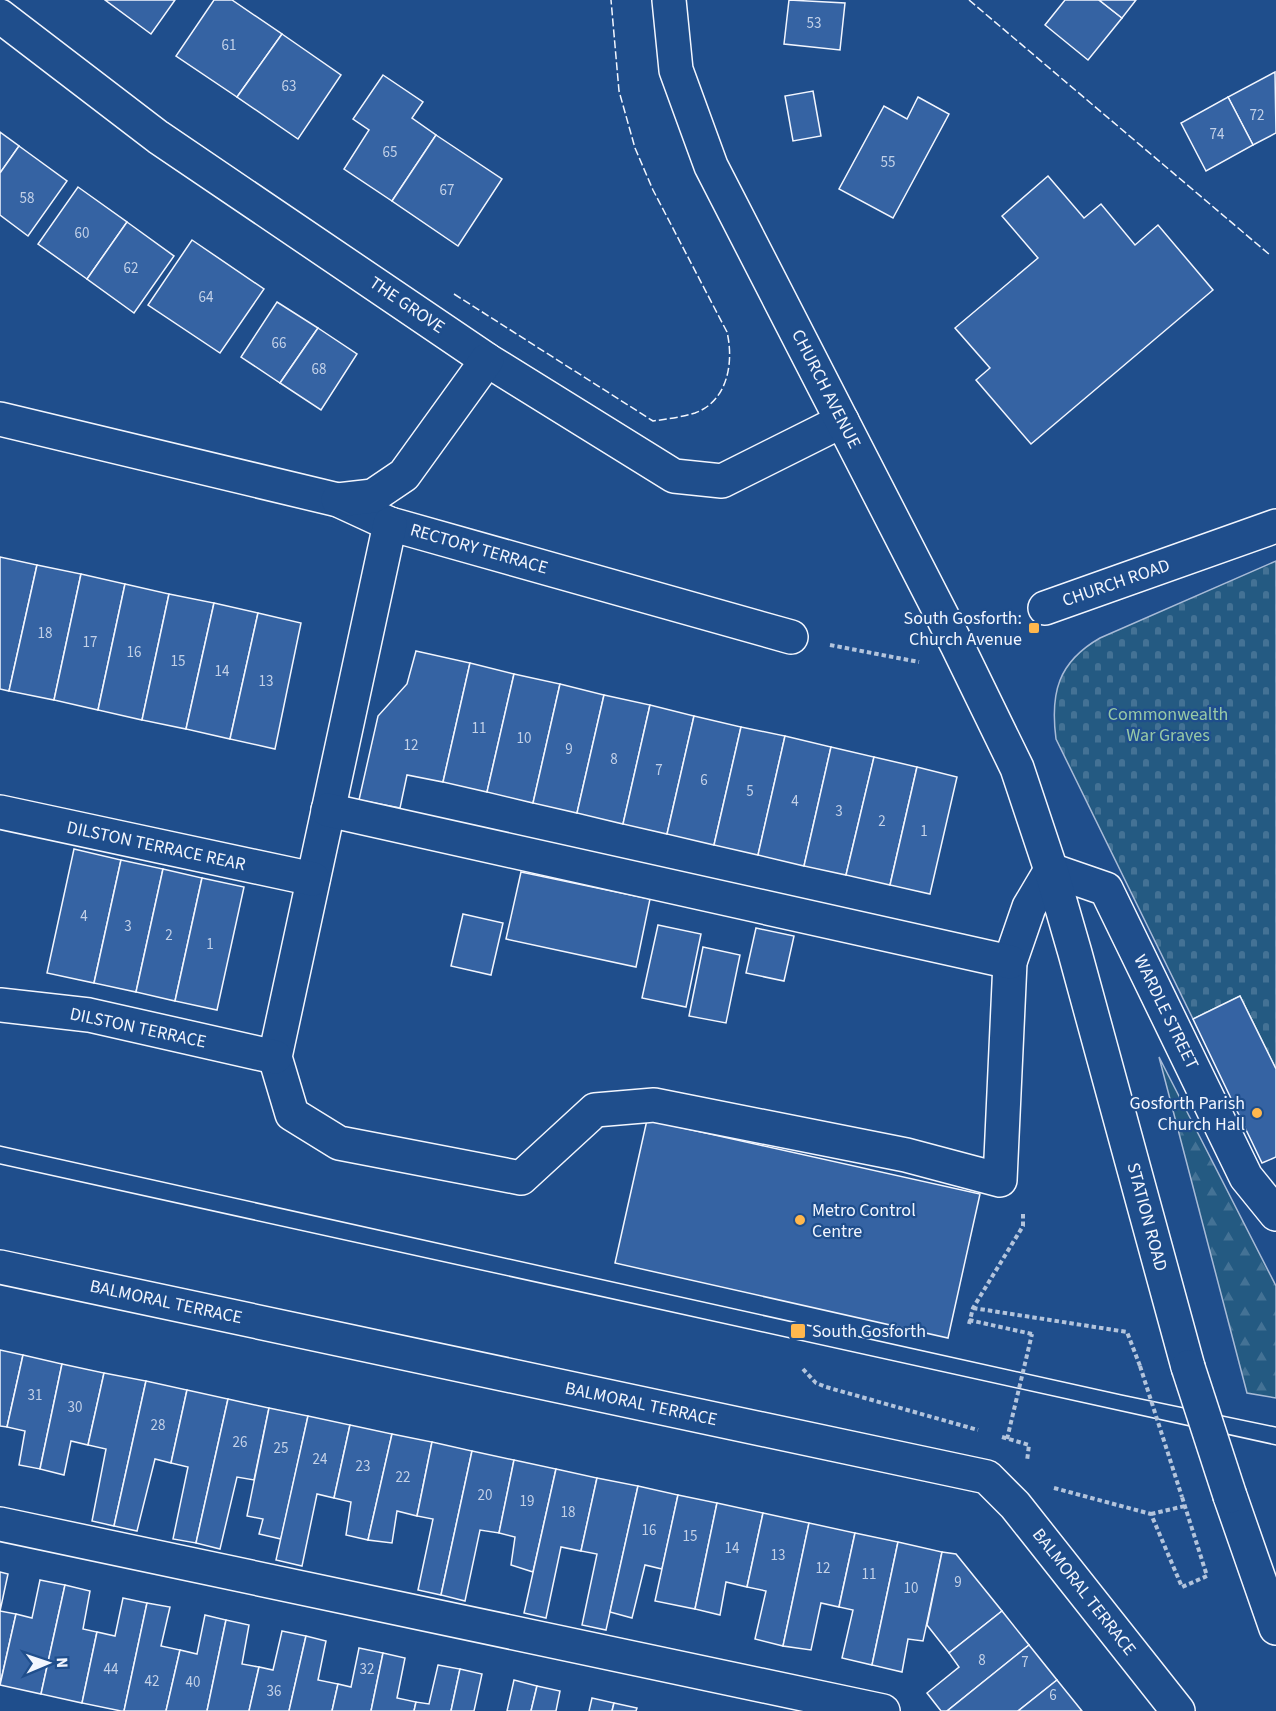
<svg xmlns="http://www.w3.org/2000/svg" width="1276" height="1711" viewBox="0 0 1276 1711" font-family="'Source Sans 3',sans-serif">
<defs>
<pattern id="forest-firs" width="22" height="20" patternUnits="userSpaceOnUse" patternTransform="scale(1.5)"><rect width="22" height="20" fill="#245a82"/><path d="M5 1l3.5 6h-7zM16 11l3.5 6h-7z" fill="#447295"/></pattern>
<pattern id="cemetery-stones" width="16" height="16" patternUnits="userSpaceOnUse" patternTransform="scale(1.5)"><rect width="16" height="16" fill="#245a82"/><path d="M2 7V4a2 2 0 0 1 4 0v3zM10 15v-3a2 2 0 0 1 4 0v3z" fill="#447295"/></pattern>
</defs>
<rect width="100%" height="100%" fill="#1f4e8c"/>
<path fill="url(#forest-firs)" stroke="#a8bbd7" stroke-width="1.5" d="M 1159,1057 L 1276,1286 L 1276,1398 L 1247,1393 Z"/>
<path fill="url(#cemetery-stones)" stroke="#a8bbd7" stroke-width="1.5" d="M 1276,561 L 1276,1069 L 1240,996 L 1193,1019 L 1056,739 C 1050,693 1058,662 1100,638 Z"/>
<g fill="#3563a3" stroke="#f2f6ff" stroke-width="1.5">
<path d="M 105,0 L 175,0 L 151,34 Z"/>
<path d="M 214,0 L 232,0 L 282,34 L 237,97 L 176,56 Z"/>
<path d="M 789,0 L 845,3 L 840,50 L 784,44 Z"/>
<path d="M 1065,0 L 1099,0 L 1122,18 L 1088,60 L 1045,25 Z"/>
<path d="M 1099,0 L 1136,0 L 1122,18 Z"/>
<path d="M 282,34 L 341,75 L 298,139 L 237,97 Z"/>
<path d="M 1275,72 L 1276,133 L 1253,145 L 1228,97 Z"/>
<path d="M 383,75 L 423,102 L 412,118 L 436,135 L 392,201 L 344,169 L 369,130 L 353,119 Z"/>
<path d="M 813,91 L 821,136 L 793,141 L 785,96 Z"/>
<path d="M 918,97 L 949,114 L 893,218 L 839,189 L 884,106 L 907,119 Z"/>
<path d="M 1228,97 L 1253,145 L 1206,171 L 1181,123 Z"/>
<path d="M 0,132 L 19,146 L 0,173 Z"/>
<path d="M 436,135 L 502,179 L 458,246 L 392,201 Z"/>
<path d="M 19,146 L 67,181 L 28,236 L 0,215 L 0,173 Z"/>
<path d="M 1048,176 L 1084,218 L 1101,204 L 1135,245 L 1158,225 L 1213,290 L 1031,444 L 976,380 L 990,368 L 955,328 L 1038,258 L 1002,216 Z"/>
<path d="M 78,187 L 127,222 L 87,279 L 38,244 Z"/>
<path d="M 127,222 L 174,256 L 134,313 L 87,279 Z"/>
<path d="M 192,240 L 264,289 L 220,353 L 148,305 Z"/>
<path d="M 277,302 L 318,328 L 280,383 L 241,357 Z"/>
<path d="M 318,328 L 357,354 L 321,410 L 280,383 Z"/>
<path d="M 0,557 L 37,565 L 9,691 L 0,689 Z"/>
<path d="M 37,565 L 81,574 L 54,700 L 9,691 Z"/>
<path d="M 81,574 L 125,584 L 98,710 L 54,700 Z"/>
<path d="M 125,584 L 169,594 L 142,720 L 98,710 Z"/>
<path d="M 169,594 L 214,603 L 186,729 L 142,720 Z"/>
<path d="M 214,603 L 258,613 L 230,739 L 186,729 Z"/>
<path d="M 258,613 L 301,623 L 275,749 L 230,739 Z"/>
<path d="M 416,651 L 470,663 L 443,782 L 407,775 L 400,808 L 359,800 L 378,716 L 407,684 Z"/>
<path d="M 470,663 L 514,674 L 487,792 L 443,782 Z"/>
<path d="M 514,674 L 560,684 L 533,803 L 487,792 Z"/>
<path d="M 560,684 L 604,695 L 577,813 L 533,803 Z"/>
<path d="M 604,695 L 650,705 L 623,824 L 577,813 Z"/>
<path d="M 650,705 L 694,716 L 667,834 L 623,824 Z"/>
<path d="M 694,716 L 741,727 L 714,845 L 667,834 Z"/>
<path d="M 741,727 L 785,736 L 758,855 L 714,845 Z"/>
<path d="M 785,736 L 831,747 L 804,866 L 758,855 Z"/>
<path d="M 831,747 L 874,757 L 846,875 L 804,866 Z"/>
<path d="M 874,757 L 917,767 L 890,885 L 846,875 Z"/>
<path d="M 917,767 L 957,777 L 930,894 L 890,885 Z"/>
<path d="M 74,849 L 121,860 L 94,983 L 47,973 Z"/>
<path d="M 121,860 L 163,869 L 136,992 L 94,983 Z"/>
<path d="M 163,869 L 202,878 L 175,1001 L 136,992 Z"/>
<path d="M 521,872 L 650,899 L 636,967 L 506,939 Z"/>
<path d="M 202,878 L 244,887 L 217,1010 L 175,1001 Z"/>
<path d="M 463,914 L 503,923 L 491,975 L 451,966 Z"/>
<path d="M 658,925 L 701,934 L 686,1007 L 642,998 Z"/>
<path d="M 756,928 L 794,936 L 784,981 L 746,973 Z"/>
<path d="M 703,947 L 740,955 L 726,1023 L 689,1016 Z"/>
<path d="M 1240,996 L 1276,1069 L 1276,1157 L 1262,1163 L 1193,1019 Z"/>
<path d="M 647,1120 L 980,1194 L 948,1338 L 615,1263 Z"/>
<path d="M 0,1350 L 23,1355 L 7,1427 L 0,1426 Z"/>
<path d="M 23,1355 L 62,1364 L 40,1469 L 19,1465 L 25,1431 L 7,1427 Z"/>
<path d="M 62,1364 L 104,1373 L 88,1445 L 71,1441 L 64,1475 L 40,1469 Z"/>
<path d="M 104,1373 L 146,1381 L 114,1526 L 92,1521 L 106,1449 L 88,1445 Z"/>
<path d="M 146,1381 L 187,1390 L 171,1463 L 155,1459 L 137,1531 L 114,1526 Z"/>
<path d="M 187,1390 L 228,1399 L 196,1543 L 173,1539 L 188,1467 L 171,1463 Z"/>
<path d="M 228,1399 L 269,1408 L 254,1480 L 237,1477 L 220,1549 L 196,1543 Z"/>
<path d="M 269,1408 L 308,1416 L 281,1539 L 259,1534 L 263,1519 L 247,1516 Z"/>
<path d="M 308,1416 L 350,1425 L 334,1498 L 317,1494 L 302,1566 L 276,1560 Z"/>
<path d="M 350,1425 L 392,1434 L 368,1540 L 346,1535 L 351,1502 L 334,1498 Z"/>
<path d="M 392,1434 L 432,1442 L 417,1516 L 397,1511 L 392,1543 L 368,1540 Z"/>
<path d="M 432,1442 L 472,1451 L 441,1595 L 418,1590 L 433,1519 L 417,1516 Z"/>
<path d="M 472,1451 L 514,1460 L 499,1533 L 480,1530 L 465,1601 L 441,1595 Z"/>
<path d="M 514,1460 L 556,1469 L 533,1572 L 511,1565 L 515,1537 L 499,1533 Z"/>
<path d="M 556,1469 L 597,1478 L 581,1551 L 561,1547 L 546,1618 L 524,1613 Z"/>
<path d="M 597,1478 L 638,1486 L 606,1630 L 582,1625 L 597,1554 L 581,1551 Z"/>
<path d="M 638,1486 L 678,1495 L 662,1569 L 645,1565 L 632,1618 L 610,1612 Z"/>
<path d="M 678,1495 L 717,1503 L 695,1609 L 655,1601 Z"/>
<path d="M 717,1503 L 763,1513 L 747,1587 L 726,1582 L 720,1615 L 695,1609 Z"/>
<path d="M 763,1513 L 809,1523 L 783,1646 L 755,1639 L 766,1591 L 747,1587 Z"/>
<path d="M 809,1523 L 855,1533 L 839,1607 L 821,1603 L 811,1650 L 783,1646 Z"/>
<path d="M 855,1533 L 898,1542 L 872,1665 L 842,1658 L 853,1610 L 839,1607 Z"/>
<path d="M 898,1542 L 942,1552 L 923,1641 L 908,1639 L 902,1672 L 872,1665 Z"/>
<path d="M 942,1552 L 956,1554 L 1002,1611 L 949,1653 L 927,1625 Z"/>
<path d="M 0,1572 L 8,1574 L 0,1611 L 16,1614 L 0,1685 Z"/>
<path d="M 40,1580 L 65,1585 L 41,1694 L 0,1685 L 16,1614 L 32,1618 Z"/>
<path d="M 65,1585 L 90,1591 L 83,1629 L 97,1632 L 82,1703 L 41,1694 Z"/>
<path d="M 123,1598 L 147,1603 L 124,1711 L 121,1711 L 82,1703 L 97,1632 L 115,1636 Z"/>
<path d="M 147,1603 L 170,1607 L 161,1646 L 180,1650 L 166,1711 L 124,1711 Z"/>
<path d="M 1002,1611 L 1029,1645 L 947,1711 L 941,1711 L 927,1693 L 959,1667 L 949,1653 Z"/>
<path d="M 205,1615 L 226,1620 L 207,1711 L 166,1711 L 180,1650 L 197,1654 Z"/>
<path d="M 226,1620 L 249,1625 L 242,1664 L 259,1667 L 249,1711 L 207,1711 Z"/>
<path d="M 282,1631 L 306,1636 L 289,1711 L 249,1711 L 259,1667 L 273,1670 Z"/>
<path d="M 306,1636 L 326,1641 L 318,1680 L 338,1684 L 332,1711 L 289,1711 Z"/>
<path d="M 1029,1645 L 1057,1680 L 1018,1711 L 947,1711 Z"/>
<path d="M 359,1648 L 383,1653 L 371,1711 L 332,1711 L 338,1684 L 351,1687 Z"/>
<path d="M 383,1653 L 405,1658 L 397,1698 L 416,1702 L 414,1711 L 371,1711 Z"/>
<path d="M 438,1665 L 460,1669 L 451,1711 L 414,1711 L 416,1702 L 429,1704 Z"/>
<path d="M 460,1669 L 482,1674 L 474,1711 L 451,1711 Z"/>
<path d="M 514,1680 L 537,1686 L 531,1711 L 507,1711 Z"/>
<path d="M 1057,1680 L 1082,1711 L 1018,1711 Z"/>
<path d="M 537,1686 L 560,1691 L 556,1711 L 531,1711 Z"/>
<path d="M 592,1698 L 614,1703 L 612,1711 L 589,1711 Z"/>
<path d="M 614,1703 L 637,1708 L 636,1711 L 612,1711 Z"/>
</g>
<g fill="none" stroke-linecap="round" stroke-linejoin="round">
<defs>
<g id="minor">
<path d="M 0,16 L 158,137 L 487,360 L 674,476 L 722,481 L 842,421"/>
<path d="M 0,419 L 338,500 L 390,524 L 791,637"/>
<path d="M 338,500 L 373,496 L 404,475 L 487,360"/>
<path d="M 390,524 L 275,1057 L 292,1114 L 339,1143 L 521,1178 L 595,1110 L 654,1105 L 906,1155 L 1000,1180 L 1010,962 L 1029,907 L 1051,870 L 1106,889 L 1246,1177 L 1276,1214"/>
<path d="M 1045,608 L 1276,526"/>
<path d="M 328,810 L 1010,962"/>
<path d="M 0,812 L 313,879"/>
<path d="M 0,1005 L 89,1015 L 275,1057"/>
<path d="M 0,1267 L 987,1477 L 1015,1505 L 1178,1711"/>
<path d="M 0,1524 L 883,1711"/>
</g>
<g id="major">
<path d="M 669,0 L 676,70 L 711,166 L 957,645 L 1017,768 L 1051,870 L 1075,953 L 1188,1367"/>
<path d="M 1230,1496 L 1276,1628"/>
</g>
</defs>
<use href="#minor" stroke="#f2f6ff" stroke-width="36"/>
<use href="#major" stroke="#f2f6ff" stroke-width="36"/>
<g stroke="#b3c4dc" stroke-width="4" stroke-dasharray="4.5 3" stroke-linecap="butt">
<path d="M 830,645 L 919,662"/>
<path d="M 973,1308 L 1127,1332 L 1140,1366"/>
<path d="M 969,1320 L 1032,1334"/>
<path d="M 969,1324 L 973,1308 L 1023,1226 L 1023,1213"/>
<path d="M 803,1369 L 816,1383 L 826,1387 L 978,1430"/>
<path d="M 1002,1437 L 1029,1445 L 1027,1461"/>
<path d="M 1054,1488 L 1151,1514 L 1182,1587 L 1207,1576 L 1182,1497"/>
<path d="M 1151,1514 L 1185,1506"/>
</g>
<use href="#minor" stroke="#1f4e8c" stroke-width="33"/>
<use href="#major" stroke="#1f4e8c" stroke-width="33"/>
<g stroke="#f2f6ff" stroke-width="1.5">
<path d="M 0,1146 L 1122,1395 L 1276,1427"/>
<path d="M 0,1164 L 1276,1445"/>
</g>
<defs>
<path id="major-bridge" d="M 1188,1367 L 1230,1496"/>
</defs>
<use href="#major-bridge" stroke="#f2f6ff" stroke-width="36" stroke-linecap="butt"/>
<g stroke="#b3c4dc" stroke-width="4" stroke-dasharray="4.5 3" stroke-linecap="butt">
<path d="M 1140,1366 L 1182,1497"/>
<path d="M 1007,1439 L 1032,1334"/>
</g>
<use href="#major-bridge" stroke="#1f4e8c" stroke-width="33"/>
<g stroke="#f2f6ff" stroke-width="1.5" stroke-dasharray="8 3" stroke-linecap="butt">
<path d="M 969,0 L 1270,255"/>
<path d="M 454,294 L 653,421 C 667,419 682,417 695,413 C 728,401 734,362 727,332 L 653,190 L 635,148 L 619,91 L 611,0"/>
</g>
</g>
<g fill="#ffb74d" stroke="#1f4e8c" stroke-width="2">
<rect x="1028" y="622" width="12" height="12" rx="3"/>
<circle cx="1257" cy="1113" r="6"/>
<circle cx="800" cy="1220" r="6"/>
<rect x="790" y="1323" width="16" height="16" rx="3"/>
</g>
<g text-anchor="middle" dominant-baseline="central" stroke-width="4.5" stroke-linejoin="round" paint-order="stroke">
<g font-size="15" fill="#c3d1e8">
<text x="814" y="23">53</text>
<text x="229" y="45">61</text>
<text x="289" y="86">63</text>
<text x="1257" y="115">72</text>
<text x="1217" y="134">74</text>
<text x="390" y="152">65</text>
<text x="888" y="162">55</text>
<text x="447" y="190">67</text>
<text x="27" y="198">58</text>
<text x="82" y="233">60</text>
<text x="131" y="268">62</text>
<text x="206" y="297">64</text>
<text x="279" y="343">66</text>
<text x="319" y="369">68</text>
<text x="45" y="633">18</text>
<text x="90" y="642">17</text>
<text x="134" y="652">16</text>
<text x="178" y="661">15</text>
<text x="222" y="671">14</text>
<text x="266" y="681">13</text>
<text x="479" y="728">11</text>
<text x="524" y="738">10</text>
<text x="411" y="745">12</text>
<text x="569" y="749">9</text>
<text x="614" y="759">8</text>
<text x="659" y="770">7</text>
<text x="704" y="780">6</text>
<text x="750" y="791">5</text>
<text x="795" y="801">4</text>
<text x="839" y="811">3</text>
<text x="882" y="821">2</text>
<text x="924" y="831">1</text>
<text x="84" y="916">4</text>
<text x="128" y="926">3</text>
<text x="169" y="935">2</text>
<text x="210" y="944">1</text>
<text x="35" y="1395">31</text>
<text x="75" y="1407">30</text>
<text x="158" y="1425">28</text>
<text x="240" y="1442">26</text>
<text x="281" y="1448">25</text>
<text x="320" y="1459">24</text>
<text x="363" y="1466">23</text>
<text x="403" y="1477">22</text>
<text x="485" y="1495">20</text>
<text x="527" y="1501">19</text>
<text x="568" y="1512">18</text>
<text x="649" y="1530">16</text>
<text x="690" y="1536">15</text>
<text x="732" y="1548">14</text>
<text x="778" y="1555">13</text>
<text x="823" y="1568">12</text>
<text x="869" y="1574">11</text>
<text x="958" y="1582">9</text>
<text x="911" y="1588">10</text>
<text x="982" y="1660">8</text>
<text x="1025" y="1662">7</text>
<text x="111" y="1669">44</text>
<text x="367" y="1669">32</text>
<text x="152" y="1681">42</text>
<text x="193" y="1682">40</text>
<text x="274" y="1691">36</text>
<text x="1053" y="1695">6</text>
</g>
<g font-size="18" fill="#f2f6ff" stroke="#1f4e8c">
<text transform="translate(407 305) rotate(34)">THE GROVE</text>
<text transform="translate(826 389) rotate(63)">CHURCH AVENUE</text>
<text transform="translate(479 549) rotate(16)">RECTORY TERRACE</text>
<text transform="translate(1116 583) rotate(-19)">CHURCH ROAD</text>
<text transform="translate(156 846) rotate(12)">DILSTON TERRACE REAR</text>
<text transform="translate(1166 1012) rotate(64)">WARDLE STREET</text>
<text transform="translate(138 1028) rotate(12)">DILSTON TERRACE</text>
<text transform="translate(1147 1217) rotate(75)">STATION ROAD</text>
<text transform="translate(166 1302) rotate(12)">BALMORAL TERRACE</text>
<text transform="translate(641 1404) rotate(12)">BALMORAL TERRACE</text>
<text transform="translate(1084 1592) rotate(52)">BALMORAL TERRACE</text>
</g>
<g font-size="18" fill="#f2f6ff" stroke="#1f4e8c" text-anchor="end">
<text x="1022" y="618">South Gosforth:<tspan x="1022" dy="21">Church Avenue</tspan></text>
<text x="1245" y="1103">Gosforth Parish<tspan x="1245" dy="21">Church Hall</tspan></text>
<text x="812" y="1210" text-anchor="start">Metro Control<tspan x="812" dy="21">Centre</tspan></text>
<text x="812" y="1331" text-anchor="start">South Gosforth</text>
</g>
<g font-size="18" fill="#97c8a6" stroke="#1f4e8c">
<text x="1168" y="714">Commonwealth<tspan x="1168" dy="21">War Graves</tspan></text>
</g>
</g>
<g transform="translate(48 1663) rotate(88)" stroke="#1f4e8c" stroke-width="4.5" paint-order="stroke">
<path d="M0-4.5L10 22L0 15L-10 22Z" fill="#f2f6ff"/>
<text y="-9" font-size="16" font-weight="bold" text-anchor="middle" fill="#f2f6ff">N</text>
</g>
</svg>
